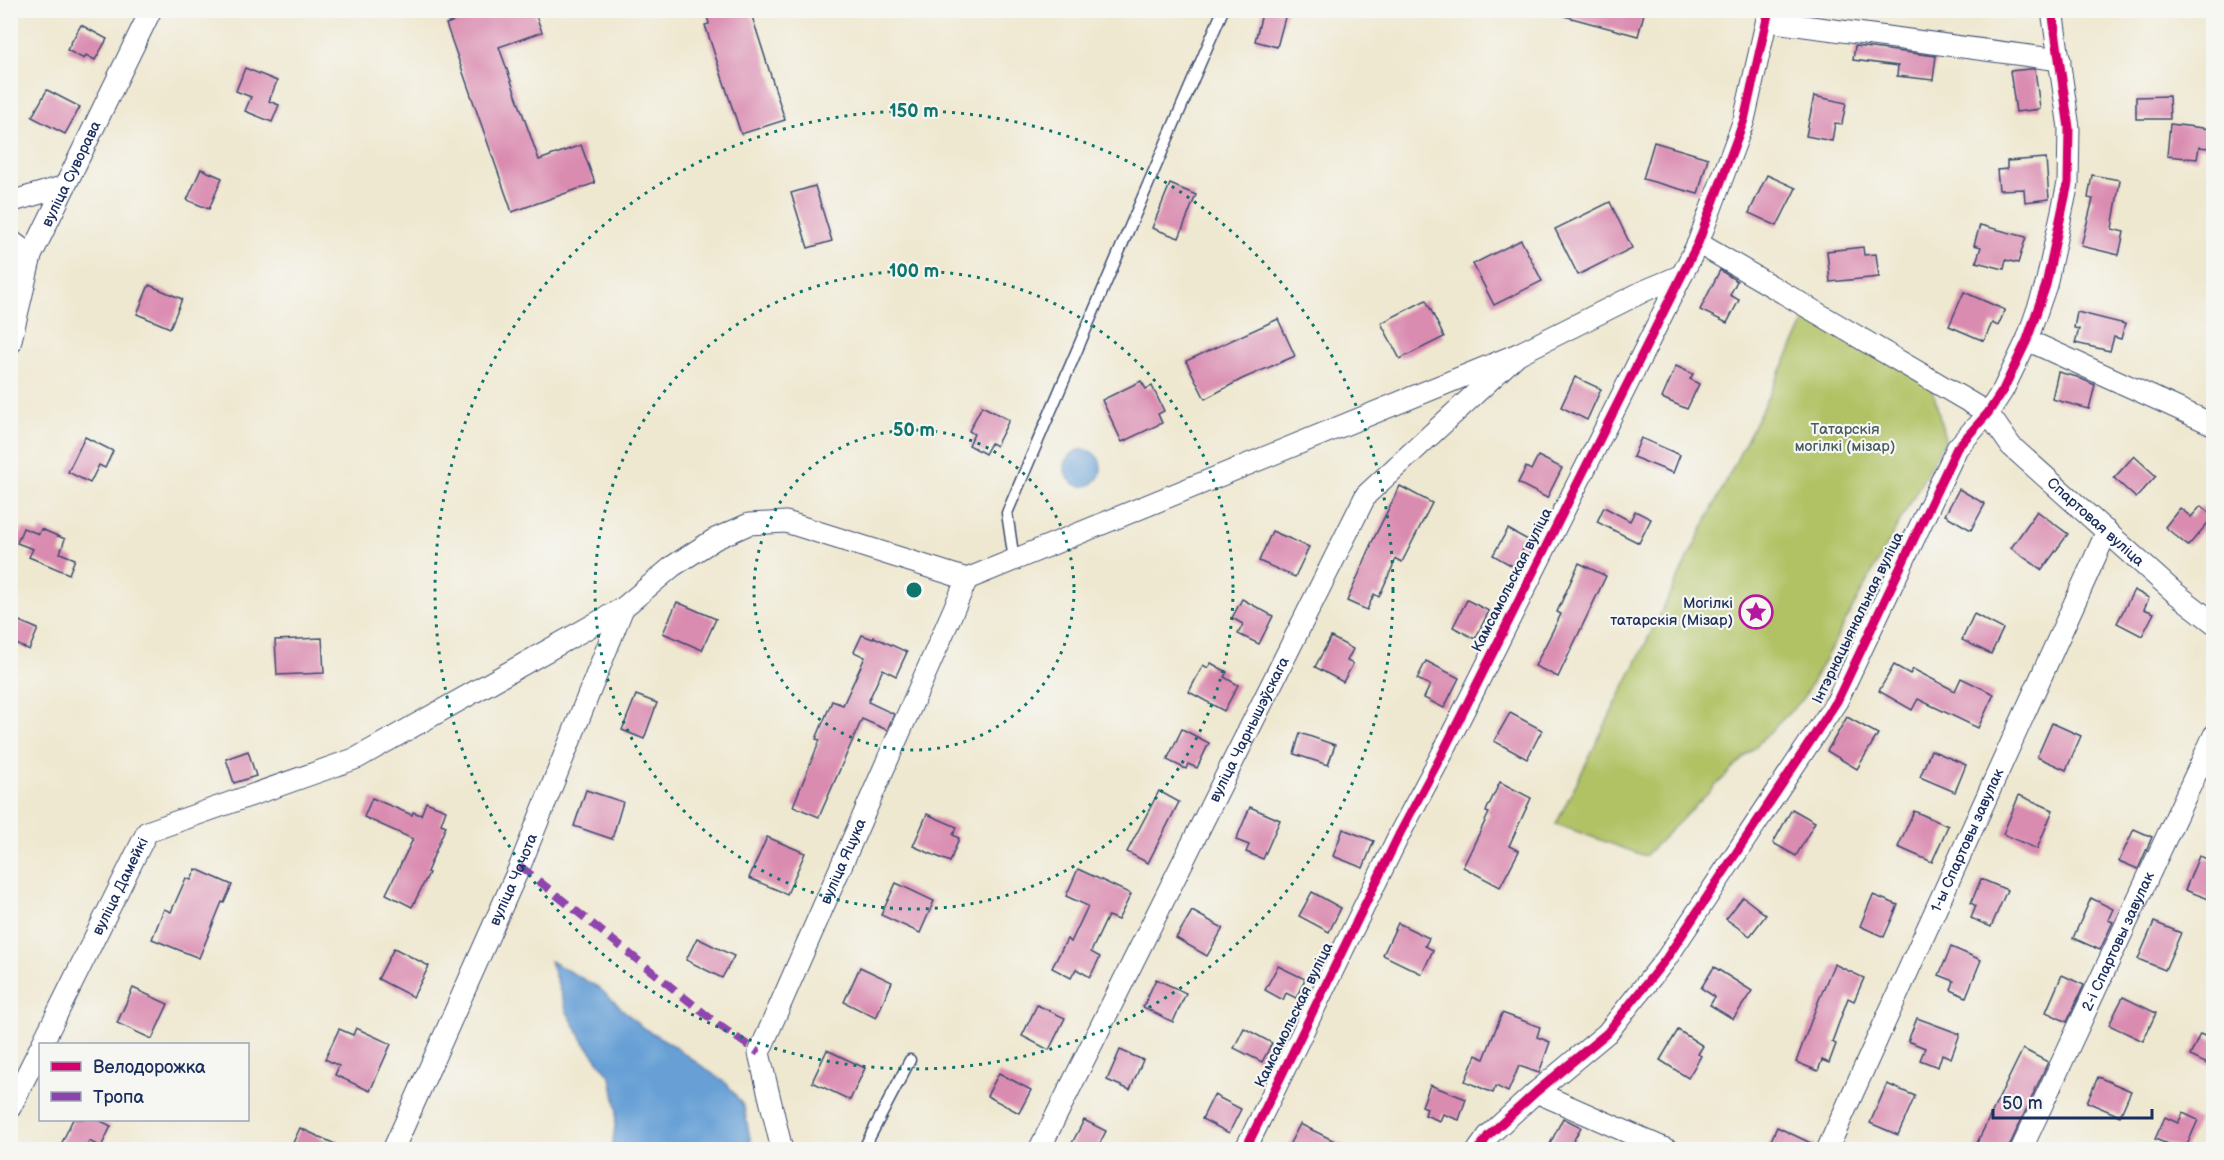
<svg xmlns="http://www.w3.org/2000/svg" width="2224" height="1160" viewBox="0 0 2224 1160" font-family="'Balsamiq Sans',sans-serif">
<rect width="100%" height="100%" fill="#f6f6f2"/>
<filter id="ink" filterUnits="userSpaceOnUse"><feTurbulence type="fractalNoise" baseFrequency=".0167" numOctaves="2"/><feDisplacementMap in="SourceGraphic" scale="12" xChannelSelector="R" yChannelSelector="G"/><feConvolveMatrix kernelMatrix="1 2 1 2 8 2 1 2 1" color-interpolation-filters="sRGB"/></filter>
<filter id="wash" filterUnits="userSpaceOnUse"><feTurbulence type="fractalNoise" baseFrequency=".008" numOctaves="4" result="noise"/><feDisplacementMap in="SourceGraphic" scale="24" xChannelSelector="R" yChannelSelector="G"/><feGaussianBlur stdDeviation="1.35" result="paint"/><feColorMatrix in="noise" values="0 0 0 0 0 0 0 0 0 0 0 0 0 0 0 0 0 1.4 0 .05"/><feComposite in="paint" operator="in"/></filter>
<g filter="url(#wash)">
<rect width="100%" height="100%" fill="#efe8d0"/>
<path fill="#b1c265" stroke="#667862" stroke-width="1.5" d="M 1810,312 L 1931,382 L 1945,439 L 1803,699 L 1645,856 L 1556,824 Z"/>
<g fill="#67a0d6" stroke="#41689a" stroke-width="1.5">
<circle cx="1083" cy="468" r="18"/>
<path d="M 550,961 L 598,987 L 643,1028 L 666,1041 L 727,1084 L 744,1107 L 752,1149 L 612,1149 L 617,1110 L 611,1077 L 584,1042 L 567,1012 Z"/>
</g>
<g id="blocks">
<g fill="#da8bb0">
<path d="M 485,10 L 534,10 L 542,32 L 499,47 L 539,160 L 581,145 L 595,183 L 512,212 L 446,24 Z"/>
<path d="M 706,10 L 750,10 L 785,120 L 741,134 L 705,25 L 709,24 Z"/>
<path d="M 1263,10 L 1287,10 L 1277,47 L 1255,41 Z"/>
<path d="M 1565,10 L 1645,10 L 1638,36 L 1564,16 Z"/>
<path d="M 81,25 L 107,39 L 95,60 L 86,55 L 84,59 L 67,50 Z"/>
<path d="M 1855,46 L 1936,56 L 1933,80 L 1897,76 L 1898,66 L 1853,60 Z"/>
<path d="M 245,68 L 277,81 L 269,101 L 279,105 L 272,122 L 245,111 L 251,97 L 236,91 Z"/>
<path d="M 2029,69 L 2035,69 L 2040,109 L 2016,112 L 2010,71 Z"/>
<path d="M 47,90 L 80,107 L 65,134 L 32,117 Z"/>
<path d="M 1814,96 L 1846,103 L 1842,124 L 1835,123 L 1832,141 L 1806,136 Z"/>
<path d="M 2169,96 L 2170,119 L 2136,119 L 2136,97 Z"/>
<path d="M 2170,124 L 2211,129 L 2209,148 L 2199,147 L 2197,159 L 2167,156 Z"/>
<path d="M 1654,142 L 1708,158 L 1698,194 L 1643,179 Z"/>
<path d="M 2046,158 L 2049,199 L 2025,202 L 2024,189 L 1999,190 L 1997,170 L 2007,169 L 2007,161 Z"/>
<path d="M 201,169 L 222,178 L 209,209 L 187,200 Z"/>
<path d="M 1767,175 L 1796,188 L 1777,226 L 1749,213 Z"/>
<path d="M 2092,175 L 2120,180 L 2112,229 L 2124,232 L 2119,255 L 2081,246 L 2093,199 L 2088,198 Z"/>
<path d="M 1170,184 L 1196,195 L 1179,238 L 1152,228 Z"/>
<path d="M 815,186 L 832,241 L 808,248 L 791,193 Z"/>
<path d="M 1610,202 L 1632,248 L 1578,275 L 1555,229 Z"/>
<path d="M 1980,225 L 2026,237 L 2018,263 L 2006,260 L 2004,269 L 1976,262 L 1981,247 L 1974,245 Z"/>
<path d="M 1521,240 L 1542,281 L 1494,305 L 1473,264 Z"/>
<path d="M 1863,247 L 1864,255 L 1876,254 L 1879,277 L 1830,282 L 1827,251 Z"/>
<path d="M 1720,270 L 1737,281 L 1730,295 L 1739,300 L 1727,323 L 1700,310 Z"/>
<path d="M 149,285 L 182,299 L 170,328 L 137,314 Z"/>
<path d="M 1964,292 L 2005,310 L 1998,326 L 1992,323 L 1984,341 L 1949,326 Z"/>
<path d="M 1426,300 L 1444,337 L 1400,359 L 1381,323 Z"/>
<path d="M 2077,312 L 2125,324 L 2121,339 L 2114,337 L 2110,351 L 2075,343 L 2079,329 L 2074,328 Z"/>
<path d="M 1278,319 L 1295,356 L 1242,379 L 1205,399 L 1186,361 Z"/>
<path d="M 1676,366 L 1693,374 L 1690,379 L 1699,384 L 1687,409 L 1662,398 Z"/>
<path d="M 2058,372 L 2077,377 L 2095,385 L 2089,409 L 2052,399 Z"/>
<path d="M 1575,377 L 1601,389 L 1587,420 L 1561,407 Z"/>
<path d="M 1141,381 L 1146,389 L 1152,386 L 1164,411 L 1158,414 L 1162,423 L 1122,442 L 1102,400 Z"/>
<path d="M 982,406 L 1009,420 L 996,446 L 991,443 L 985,454 L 969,445 L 974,434 L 969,431 Z"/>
<path d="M 85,437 L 113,451 L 105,468 L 99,465 L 90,483 L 68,472 Z"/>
<path d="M 1641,438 L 1680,455 L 1673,473 L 1633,457 Z"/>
<path d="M 1538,456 L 1562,468 L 1547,498 L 1518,483 L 1526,467 L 1531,470 Z"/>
<path d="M 2134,456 L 2156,476 L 2136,498 L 2114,478 Z"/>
<path d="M 1400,486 L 1432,503 L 1402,562 L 1396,559 L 1379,597 L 1374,594 L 1367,610 L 1347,601 L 1371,546 L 1370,546 Z"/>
<path d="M 1959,489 L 1985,504 L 1971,530 L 1945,515 Z"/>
<path d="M 2201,506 L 2213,517 L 2188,546 L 2165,527 L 2180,508 L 2191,517 Z"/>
<path d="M 1604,507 L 1630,521 L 1635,511 L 1651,519 L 1639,543 L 1597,522 Z"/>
<path d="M 2037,511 L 2068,534 L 2042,570 L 2011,548 Z"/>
<path d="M 23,528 L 39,534 L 41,529 L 65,539 L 60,553 L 75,559 L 69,574 L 29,557 L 33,549 L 17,543 Z"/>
<path d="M 1508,529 L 1528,540 L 1514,567 L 1493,555 Z"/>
<path d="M 1272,531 L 1309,547 L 1295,577 L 1259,561 Z"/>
<path d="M 1579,563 L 1606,576 L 1558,677 L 1535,666 L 1561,614 L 1557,612 Z"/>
<path d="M 2134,590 L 2149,598 L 2144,609 L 2154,613 L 2142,636 L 2117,623 Z"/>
<path d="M 1242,599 L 1273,616 L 1259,644 L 1238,634 L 1243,624 L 1232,618 Z"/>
<path d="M 1467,600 L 1489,611 L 1475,639 L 1453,627 Z"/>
<path d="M 677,602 L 716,619 L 702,650 L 663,633 Z"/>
<path d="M 1974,614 L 2003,629 L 1991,654 L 1962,640 Z"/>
<path d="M 10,617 L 38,629 L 29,650 L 10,641 Z"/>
<path d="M 862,635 L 873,639 L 874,637 L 907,652 L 896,676 L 883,669 L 868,702 L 894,714 L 887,730 L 862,719 L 819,817 L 793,806 L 820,740 L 816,739 L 832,701 L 843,705 L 865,657 L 854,652 Z"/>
<path d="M 1331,637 L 1353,649 L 1347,661 L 1353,664 L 1343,682 L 1315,667 Z"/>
<path d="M 322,638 L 324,673 L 277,675 L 275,640 Z"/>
<path d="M 1426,661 L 1459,678 L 1444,708 L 1424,698 L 1430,685 L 1417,679 Z"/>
<path d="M 1211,663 L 1227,672 L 1224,677 L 1238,685 L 1224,711 L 1189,692 L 1203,665 L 1208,668 Z"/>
<path d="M 1894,665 L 1910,674 L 1913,669 L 1955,691 L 1961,678 L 1994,694 L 1978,728 L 1918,699 L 1912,710 L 1879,691 Z"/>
<path d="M 636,695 L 657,703 L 644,739 L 622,730 Z"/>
<path d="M 1510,713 L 1542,730 L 1527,759 L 1494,741 Z"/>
<path d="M 1847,717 L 1878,734 L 1857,769 L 1827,751 Z"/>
<path d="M 2052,723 L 2081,736 L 2066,770 L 2037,757 Z"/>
<path d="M 1182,729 L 1209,743 L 1197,768 L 1188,764 L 1186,769 L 1167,760 Z"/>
<path d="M 1300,733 L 1335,745 L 1328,765 L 1294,754 Z"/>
<path d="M 1931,750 L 1966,765 L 1955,792 L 1920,777 Z"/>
<path d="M 248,751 L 256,776 L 234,783 L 226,759 Z"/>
<path d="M 1500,782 L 1531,798 L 1509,846 L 1519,851 L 1500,887 L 1463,867 L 1489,813 L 1486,812 L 1487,809 Z"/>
<path d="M 586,790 L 623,802 L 612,839 L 574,826 Z"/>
<path d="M 1159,791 L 1179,802 L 1148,863 L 1127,852 Z"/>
<path d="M 2019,795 L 2053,810 L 2037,849 L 2003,834 Z"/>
<path d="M 372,798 L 412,815 L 413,812 L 421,815 L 426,802 L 446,810 L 441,824 L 446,826 L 427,872 L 429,873 L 412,907 L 386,894 L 413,839 L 364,817 Z"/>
<path d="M 1250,807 L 1280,820 L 1263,859 L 1246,852 L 1249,845 L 1236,840 Z"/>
<path d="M 1792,809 L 1815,822 L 1796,856 L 1773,843 Z"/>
<path d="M 1914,811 L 1948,826 L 1932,862 L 1898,847 Z"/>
<path d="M 927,814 L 957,827 L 953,835 L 959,838 L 950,862 L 913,846 Z"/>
<path d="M 1343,829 L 1374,841 L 1363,868 L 1333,856 Z"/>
<path d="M 2134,829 L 2152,837 L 2138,869 L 2119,861 Z"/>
<path d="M 767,837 L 805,853 L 787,894 L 749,878 Z"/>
<path d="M 2199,856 L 2214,861 L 2214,901 L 2185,890 Z"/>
<path d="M 196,869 L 232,885 L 224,903 L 222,902 L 199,958 L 152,939 L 164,909 L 171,912 L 186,878 L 191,880 Z"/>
<path d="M 1078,869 L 1131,894 L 1118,920 L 1108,916 L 1091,952 L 1100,957 L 1090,977 L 1076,969 L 1071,978 L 1052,968 L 1067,939 L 1071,942 L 1088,906 L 1066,896 Z"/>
<path d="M 1981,879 L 2007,890 L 1991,927 L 1971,918 L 1976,906 L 1971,903 Z"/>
<path d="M 896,883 L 934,901 L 920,933 L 881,915 Z"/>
<path d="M 1312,892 L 1341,908 L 1329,932 L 1299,916 Z"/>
<path d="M 1873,895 L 1898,905 L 1884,937 L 1860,926 Z"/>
<path d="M 1743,897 L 1766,915 L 1750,936 L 1726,919 Z"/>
<path d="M 2091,898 L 2113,909 L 2108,920 L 2113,922 L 2100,950 L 2073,938 Z"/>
<path d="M 1192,911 L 1223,928 L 1207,956 L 1176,938 Z"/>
<path d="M 2154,922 L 2181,933 L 2165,970 L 2138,959 Z"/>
<path d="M 1398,923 L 1429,938 L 1425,946 L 1433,950 L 1422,974 L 1383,955 Z"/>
<path d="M 697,938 L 734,956 L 722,978 L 686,960 Z"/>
<path d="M 1951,947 L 1981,960 L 1966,997 L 1951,990 L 1954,981 L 1939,975 Z"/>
<path d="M 394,948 L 429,966 L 413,997 L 378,979 Z"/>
<path d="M 1834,964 L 1864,978 L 1854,1001 L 1848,998 L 1832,1042 L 1836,1044 L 1829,1063 L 1822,1060 L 1818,1071 L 1796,1062 L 1818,1002 Z"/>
<path d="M 1278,966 L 1305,979 L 1296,998 L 1286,993 L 1283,1000 L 1265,990 Z"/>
<path d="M 860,967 L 892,982 L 876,1018 L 844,1002 Z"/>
<path d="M 1714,967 L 1752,991 L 1733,1019 L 1710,1005 L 1715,997 L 1701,988 Z"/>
<path d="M 2062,975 L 2084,985 L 2067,1022 L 2046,1012 Z"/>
<path d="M 1156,979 L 1186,993 L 1173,1022 L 1143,1007 Z"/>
<path d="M 133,988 L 168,1004 L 152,1039 L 117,1023 Z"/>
<path d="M 2123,997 L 2156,1013 L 2143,1041 L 2109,1025 Z"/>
<path d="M 1037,1005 L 1065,1018 L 1049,1050 L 1022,1036 Z"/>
<path d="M 1502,1013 L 1540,1027 L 1537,1037 L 1550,1042 L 1539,1073 L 1519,1066 L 1508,1092 L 1496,1086 L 1493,1093 L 1465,1081 L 1476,1055 L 1484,1059 Z"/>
<path d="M 1917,1018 L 1960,1034 L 1951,1058 L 1942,1054 L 1938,1067 L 1920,1060 L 1925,1048 L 1908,1041 Z"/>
<path d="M 356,1028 L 391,1044 L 370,1091 L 335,1075 L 339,1066 L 325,1059 L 339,1029 L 353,1035 Z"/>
<path d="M 1244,1028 L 1272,1043 L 1262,1062 L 1234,1048 Z"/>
<path d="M 1678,1030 L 1703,1046 L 1698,1054 L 1701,1056 L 1688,1078 L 1660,1060 Z"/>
<path d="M 2200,1034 L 2214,1040 L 2214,1067 L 2190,1056 Z"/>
<path d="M 2023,1049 L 2048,1062 L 2008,1149 L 1974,1149 Z"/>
<path d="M 827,1050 L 865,1068 L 850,1100 L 812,1082 Z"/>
<path d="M 1120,1050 L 1143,1060 L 1130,1090 L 1107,1080 Z"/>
<path d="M 999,1073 L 1031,1090 L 1019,1113 L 987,1096 Z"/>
<path d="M 2098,1077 L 2131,1091 L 2120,1116 L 2087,1102 Z"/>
<path d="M 1887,1084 L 1915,1096 L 1898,1135 L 1870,1123 Z"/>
<path d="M 1430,1085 L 1466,1099 L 1459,1120 L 1443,1114 L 1440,1121 L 1425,1115 L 1427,1108 L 1422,1106 Z"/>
<path d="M 1214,1095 L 1241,1109 L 1229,1133 L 1202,1119 Z"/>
<path d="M 2183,1113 L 2198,1120 L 2185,1149 L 2180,1149 L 2155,1139 L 2165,1117 L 2178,1123 Z"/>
<path d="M 1563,1118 L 1581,1127 L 1569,1149 L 1561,1149 L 1550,1144 Z"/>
<path d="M 73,1119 L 97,1119 L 111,1126 L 101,1147 L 89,1141 L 86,1149 L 59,1149 Z"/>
<path d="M 1084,1120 L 1106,1131 L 1097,1149 L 1069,1149 Z"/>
<path d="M 1300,1124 L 1351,1149 L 1287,1149 Z"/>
<path d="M 1777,1127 L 1815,1145 L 1815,1149 L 1767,1149 Z"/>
<path d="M 300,1128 L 346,1149 L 290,1149 Z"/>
</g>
</g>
</g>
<g filter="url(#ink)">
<use href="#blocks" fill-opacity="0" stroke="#3b4b6f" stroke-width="1.5"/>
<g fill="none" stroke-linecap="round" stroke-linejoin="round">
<defs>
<g id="service">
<path d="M 1014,560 L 1007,513 L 1223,10"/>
<path d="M 863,1150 L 910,1060"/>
</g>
<g id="minor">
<path d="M 1767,21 L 2060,60"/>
<path d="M 10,202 L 65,186"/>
<path d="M 10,240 L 31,256"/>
<path id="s1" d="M 1698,243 L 1988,413 L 2011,446 L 2174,592 L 2214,623"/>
<path d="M 2027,340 L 2214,425"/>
<path id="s2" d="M 10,344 L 31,256 L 151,10"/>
<path d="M 967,579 L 1518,354 L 1644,291 L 1682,275"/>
<path id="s3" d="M 42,1044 L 147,832 L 357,758 L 623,608 L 673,566 L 715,539 L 749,524 L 786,522 L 967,579"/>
<path d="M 1536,1092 L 1668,1150"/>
<path d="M 10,1108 L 40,1048"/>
<path id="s4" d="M 393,1150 L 520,866 L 623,608"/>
<path id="s5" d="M 782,1150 L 759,1053 L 967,579"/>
<path id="s6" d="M 1039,1150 L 1366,495 L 1518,354"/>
<path d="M 1245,1150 L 1400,833 L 1440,758 L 1698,243 L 1744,120 L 1769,10"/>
<path d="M 1478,1150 L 1488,1136 L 1536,1092 L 1607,1033 L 1666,959 L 1837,701 L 1957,448 L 1988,413 L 2003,390 L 2027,340 L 2046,285 L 2068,183 L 2069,128 L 2052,10"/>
<path id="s7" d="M 1827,1150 L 2107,531"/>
<path id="s8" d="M 2021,1150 L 2214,735"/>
</g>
</defs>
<use href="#service" stroke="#3b4b6f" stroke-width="13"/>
<use href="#minor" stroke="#3b4b6f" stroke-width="23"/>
<use href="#service" stroke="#fff" stroke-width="10"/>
<use href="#minor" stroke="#fff" stroke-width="21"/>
<path stroke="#8e44ad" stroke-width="8" stroke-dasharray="15 8" stroke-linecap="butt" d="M 520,866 L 720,1026 L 759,1053"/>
<defs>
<g id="cycleway">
<path d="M 1245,1150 L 1400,833 L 1440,758 L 1698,243 L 1744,120 L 1769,10"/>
<path d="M 1478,1150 L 1488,1136 L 1536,1092 L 1607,1033 L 1666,959 L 1837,701 L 1957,448 L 1988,413 L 2003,390 L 2027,340 L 2046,285 L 2068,183 L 2069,128 L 2052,10"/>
</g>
</defs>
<use href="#cycleway" stroke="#f6f6f2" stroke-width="13"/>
<use href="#cycleway" stroke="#d6006c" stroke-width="9"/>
</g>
</g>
<g fill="none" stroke="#0f766e" stroke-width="3" stroke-dasharray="3 6">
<circle cx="914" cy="590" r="160"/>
<circle cx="914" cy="590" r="319"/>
<circle cx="914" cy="590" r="479"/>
</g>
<defs>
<symbol id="sight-ring" viewBox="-11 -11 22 22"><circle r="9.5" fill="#f6f6f2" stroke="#b5179e" stroke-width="1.5"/><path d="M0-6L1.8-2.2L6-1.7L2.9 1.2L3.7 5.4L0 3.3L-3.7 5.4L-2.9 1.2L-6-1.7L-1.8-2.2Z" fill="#b5179e"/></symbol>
</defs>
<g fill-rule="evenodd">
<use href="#sight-ring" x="1737" y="593" width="38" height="38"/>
</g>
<g text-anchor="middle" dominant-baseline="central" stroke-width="4.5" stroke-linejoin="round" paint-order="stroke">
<g font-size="15" fill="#1b2f5e" stroke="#f6f6f2">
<text stroke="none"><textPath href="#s2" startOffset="182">вуліца Суворава</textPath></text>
<text stroke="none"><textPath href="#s1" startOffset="490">Спартовая вуліца</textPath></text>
<text transform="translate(1512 580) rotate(-63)">Камсамольская вуліца</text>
<text transform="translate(1858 618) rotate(-64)">Інтэрнацыянальная вуліца</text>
<text stroke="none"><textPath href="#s6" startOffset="470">вуліца Чарнышэўскага</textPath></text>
<text stroke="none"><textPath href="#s7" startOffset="340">1-ы Спартовы завулак</textPath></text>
<text stroke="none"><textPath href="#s5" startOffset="309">вуліца Яцука</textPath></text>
<text stroke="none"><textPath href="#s4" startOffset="296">вуліца Чачота</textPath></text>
<text stroke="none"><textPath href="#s3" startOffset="176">вуліца Дамейкі</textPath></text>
<text stroke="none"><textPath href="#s8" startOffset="230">2-і Спартовы завулак</textPath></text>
<text transform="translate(1294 1015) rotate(-64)">Камсамольская вуліца</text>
</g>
<g font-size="15" fill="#485b60" stroke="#f6f6f2">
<text x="1845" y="429">Татарскія<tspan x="1845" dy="17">могілкі (мізар)</tspan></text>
</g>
<g font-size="15" fill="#1b2f5e" stroke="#f6f6f2" text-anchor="end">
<text x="1733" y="603">Могілкі<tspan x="1733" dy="17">татарскія (Мізар)</tspan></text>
</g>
</g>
<circle cx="914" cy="590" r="9" fill="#0f766e" stroke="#f6f6f2" stroke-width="3"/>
<g font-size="18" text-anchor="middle" font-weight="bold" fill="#0f766e" stroke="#f6f6f2" stroke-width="4.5" stroke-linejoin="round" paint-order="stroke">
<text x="914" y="117">150 m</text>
<text x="914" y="277">100 m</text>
<text x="914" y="436">50 m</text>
</g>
<rect width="2224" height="1160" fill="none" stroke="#f6f6f2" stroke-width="36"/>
<rect x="39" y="1043" width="210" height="78" fill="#f6f6f2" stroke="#9ea6b7" stroke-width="1.5"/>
<rect x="51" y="1062" width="30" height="9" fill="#d6006c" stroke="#9ea6b7" stroke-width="1.5"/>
<text x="93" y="1073" font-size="18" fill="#1b2f5e">Велодорожка</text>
<rect x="51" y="1092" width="30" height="9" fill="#8e44ad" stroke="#9ea6b7" stroke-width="1.5"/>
<text x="93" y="1103" font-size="18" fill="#1b2f5e">Тропа</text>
<path d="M1993 1109v9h159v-9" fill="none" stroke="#1b2f5e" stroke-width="3"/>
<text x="2002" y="1109" font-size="18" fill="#1b2f5e" stroke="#f6f6f2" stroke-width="4.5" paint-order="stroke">50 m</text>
</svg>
